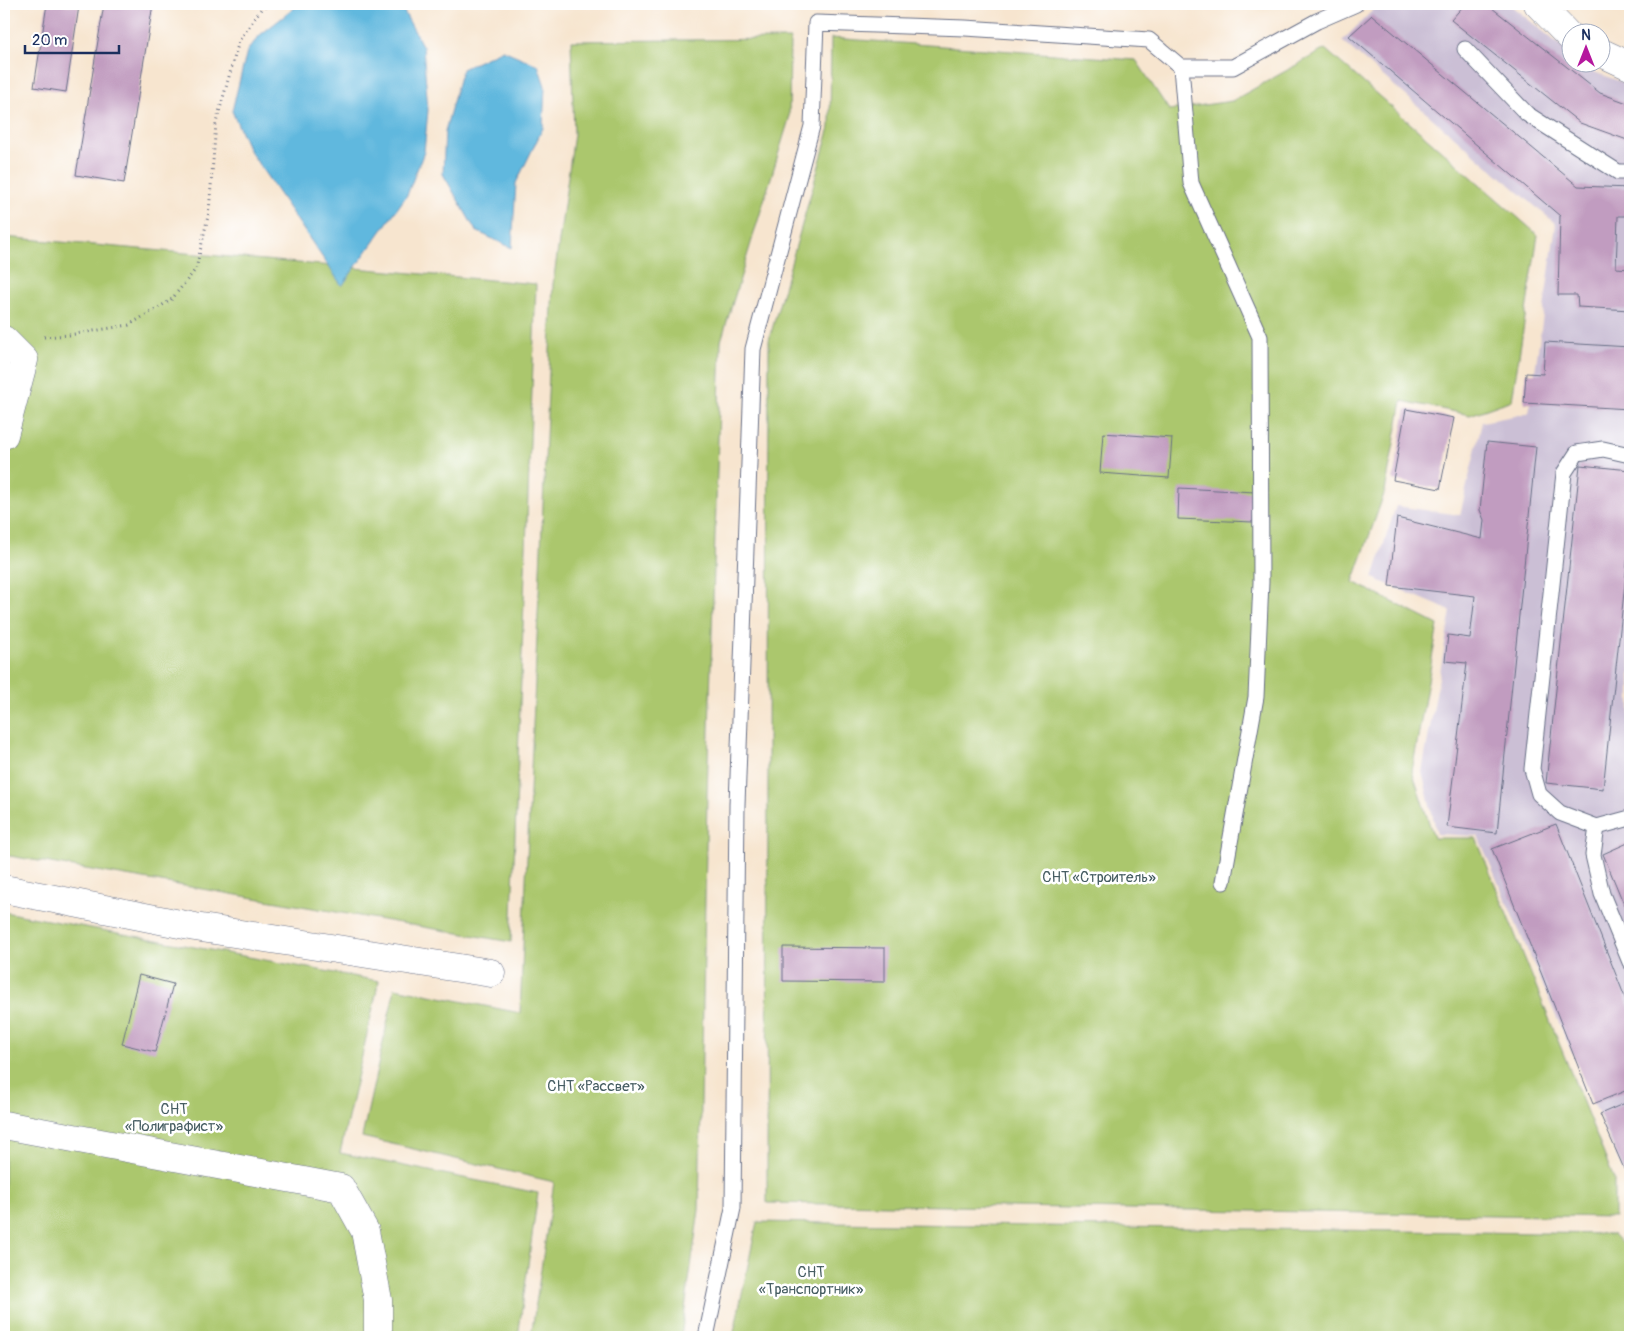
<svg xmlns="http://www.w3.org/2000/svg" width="1634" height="1341" viewBox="0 0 1634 1341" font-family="Pangolin,sans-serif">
<rect width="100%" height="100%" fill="#fff"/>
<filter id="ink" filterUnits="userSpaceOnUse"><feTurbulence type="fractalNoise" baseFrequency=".02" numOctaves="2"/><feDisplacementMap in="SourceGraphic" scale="10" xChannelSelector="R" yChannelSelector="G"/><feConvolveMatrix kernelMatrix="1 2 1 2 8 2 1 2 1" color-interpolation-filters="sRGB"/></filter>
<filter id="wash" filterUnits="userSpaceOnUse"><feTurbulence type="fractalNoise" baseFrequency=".0096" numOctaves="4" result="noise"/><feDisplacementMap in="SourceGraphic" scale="20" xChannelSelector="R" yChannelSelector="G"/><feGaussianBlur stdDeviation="1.12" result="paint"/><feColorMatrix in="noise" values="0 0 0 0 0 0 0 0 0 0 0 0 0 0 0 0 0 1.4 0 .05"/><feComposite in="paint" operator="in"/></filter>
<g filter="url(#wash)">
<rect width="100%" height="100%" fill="#f7e5cf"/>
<path fill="#cbbfd5" d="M 1386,4 L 1509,4 L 1571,54 L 1572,62 L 1583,63 L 1594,72 L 1630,85 L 1630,1187 L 1478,836 L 1437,834 L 1422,772 L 1451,611 L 1373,578 L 1396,506 L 1460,515 L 1482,422 L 1529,413 L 1556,224 L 1342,41 L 1375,8 Z"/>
<g fill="#abc76d" stroke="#637b66">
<path d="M 831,38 L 1136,60 L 1169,110 L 1232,101 L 1325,49 L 1538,235 L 1512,400 L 1470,415 L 1402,401 L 1385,491 L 1353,582 L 1438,625 L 1412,771 L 1434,838 L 1476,838 L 1614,1179 L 1614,1217 L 767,1203 L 769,340 L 830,127 Z"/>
<path d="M 790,39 L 789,119 L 721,341 L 707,795 L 699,1210 L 681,1337 L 531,1337 L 554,1182 L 362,1137 L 395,988 L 520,1013 L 553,284 L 574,134 L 571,41 Z"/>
<path d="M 4,237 L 536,284 L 511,942 L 4,855 Z"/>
<path d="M 4,912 L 379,981 L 340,1153 L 538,1193 L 518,1337 L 4,1337 Z"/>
<path d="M 757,1222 L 1613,1234 L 1630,1253 L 1630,1337 L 733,1337 Z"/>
</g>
<g fill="#61b8de" stroke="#3e749e">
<path d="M 303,4 L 394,4 L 402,8 L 423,47 L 428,110 L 424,152 L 407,195 L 342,286 L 249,150 L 232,111 L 247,51 L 260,35 L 297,6 Z"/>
<path d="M 503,50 L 538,65 L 545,86 L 543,128 L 516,183 L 512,248 L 476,231 L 443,174 L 445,131 L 462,69 Z"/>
</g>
<g id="blocks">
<g fill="#c19cc0">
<path d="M 47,4 L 79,6 L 66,92 L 34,87 Z"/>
<path d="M 104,4 L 153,4 L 124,183 L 76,175 Z"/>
<path d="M 1465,4 L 1487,4 L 1600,93 L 1630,104 L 1630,141 L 1580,123 L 1451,20 Z"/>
<path d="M 1372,15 L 1578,186 L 1630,188 L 1630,216 L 1618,216 L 1616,268 L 1630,269 L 1630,310 L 1578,307 L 1577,295 L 1558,295 L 1560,216 L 1349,36 Z"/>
<path d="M 1545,342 L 1630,347 L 1630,409 L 1524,403 L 1526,373 L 1543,374 Z"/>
<path d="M 1406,409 L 1454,418 L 1440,489 L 1393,480 Z"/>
<path d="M 1103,433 L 1172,438 L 1169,478 L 1100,473 Z"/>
<path d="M 1487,442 L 1536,447 L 1497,833 L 1447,827 L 1467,663 L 1445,661 L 1448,635 L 1470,638 L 1475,596 L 1389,586 L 1397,518 L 1482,539 L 1484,520 L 1480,510 Z"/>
<path d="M 1580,465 L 1630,470 L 1630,536 L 1603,789 L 1546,783 Z"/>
<path d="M 1179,488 L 1255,492 L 1253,522 L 1178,519 Z"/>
<path d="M 1556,824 L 1630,1010 L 1630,1089 L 1593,1104 L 1492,849 Z"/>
<path d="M 1630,842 L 1630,919 L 1603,854 Z"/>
<path d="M 783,947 L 885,948 L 885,982 L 783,981 Z"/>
<path d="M 139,975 L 173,984 L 155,1052 L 122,1044 Z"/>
<path d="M 1630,1101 L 1630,1180 L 1629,1180 L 1600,1114 Z"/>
</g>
</g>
</g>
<g filter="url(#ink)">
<use href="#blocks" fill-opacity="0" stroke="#686f86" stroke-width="1"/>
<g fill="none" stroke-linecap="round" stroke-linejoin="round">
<defs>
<g id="lane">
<path d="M 1465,49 L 1527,114 L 1618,172 L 1630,172"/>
<path d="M 1181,67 L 1191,183 L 1260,337 L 1261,582 L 1256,697 L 1223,882"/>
<path d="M 1630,455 L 1603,449 L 1577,453 L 1564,473 L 1532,769 L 1539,794 L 1560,813 L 1597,827 L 1630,818"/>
<path d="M 1597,827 L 1593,855 L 1602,894 L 1630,962"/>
<path d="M 706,1337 L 733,1208 L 737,805 L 753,349 L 812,126 L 816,23 L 965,28 L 1149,40 L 1181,67 L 1233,67 L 1317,21 L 1356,4"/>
</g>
<g id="street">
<path d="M 1538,4 L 1572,39"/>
<path d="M 1602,53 L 1630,66"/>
<path d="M 4,340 L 24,360 L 4,435"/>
<path d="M 4,889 L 195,927 L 491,973"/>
<path d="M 4,1125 L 341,1188 L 365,1231 L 378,1300 L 378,1337"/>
</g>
</defs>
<use href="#lane" stroke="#686f86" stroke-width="17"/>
<use href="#street" stroke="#686f86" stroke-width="29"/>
<path stroke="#686f86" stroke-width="3" stroke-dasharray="1 4" stroke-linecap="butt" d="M 44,337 L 69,335 L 129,325 L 171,300 L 196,269 L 209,212 L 216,123 L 239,41 L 261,9 L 271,4"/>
<use href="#lane" stroke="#fff" stroke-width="15"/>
<use href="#street" stroke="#fff" stroke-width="28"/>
</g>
</g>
<g text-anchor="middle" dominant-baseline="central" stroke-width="5" stroke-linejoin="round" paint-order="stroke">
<g font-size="15" fill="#465d62" stroke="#fff">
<text x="1099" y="877">СНТ «Строитель»</text>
<text x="596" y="1086">СНТ «Рассвет»</text>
<text x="174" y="1109">СНТ<tspan x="174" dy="17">«Полиграфист»</tspan></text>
<text x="811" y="1272">СНТ<tspan x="811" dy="17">«Транспортник»</tspan></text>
</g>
</g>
<rect width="1634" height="1341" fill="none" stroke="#fff" stroke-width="20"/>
<g transform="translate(1586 48)"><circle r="24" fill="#ffffff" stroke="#a4acbf"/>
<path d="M0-4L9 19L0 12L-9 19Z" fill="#b5179e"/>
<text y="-8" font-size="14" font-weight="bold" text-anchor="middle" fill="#1b2f5e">N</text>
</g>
<path d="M25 45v8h94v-8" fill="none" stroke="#1b2f5e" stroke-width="2.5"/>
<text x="32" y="45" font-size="15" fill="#1b2f5e" stroke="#ffffff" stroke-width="4" paint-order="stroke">20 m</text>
</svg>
